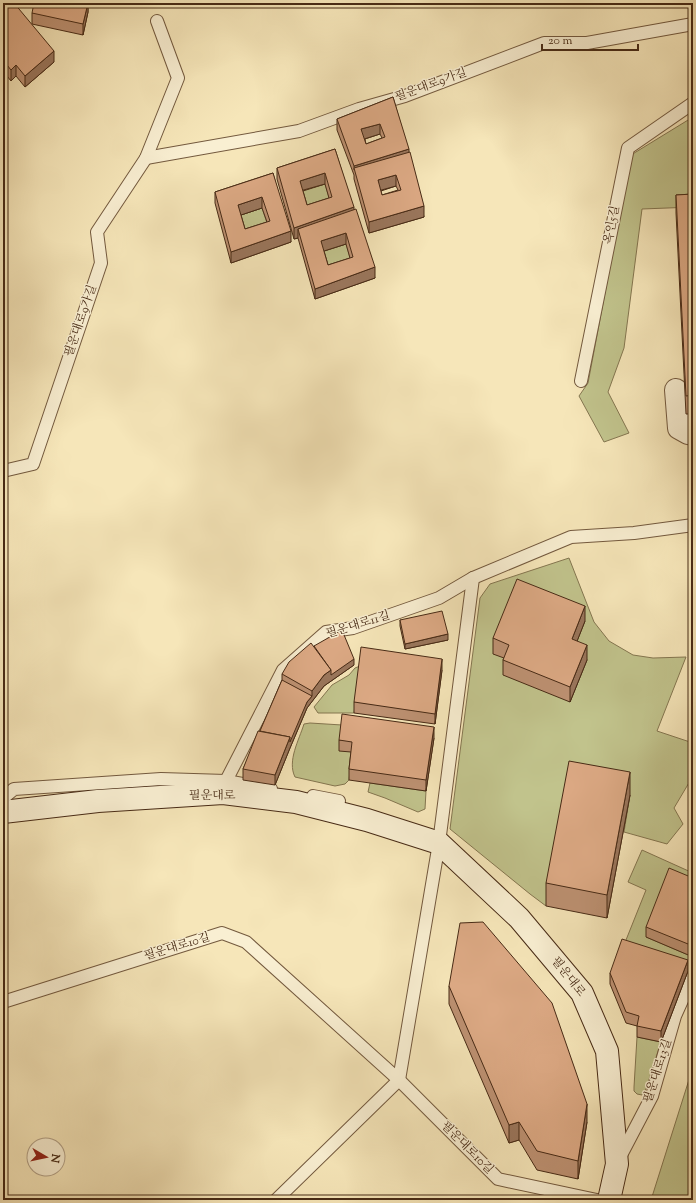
<svg xmlns="http://www.w3.org/2000/svg" width="696" height="1203" viewBox="0 0 696 1203" font-family="'Sorts Mill Goudy','Noto Serif KR',serif">
<rect width="100%" height="100%" fill="#f6e6b9"/>
<filter id="stains"><feTurbulence type="fractalNoise" baseFrequency=".005" numOctaves="4"/><feColorMatrix values="0 0 0 0 .2 0 0 0 0 .09 0 0 0 0 .02 0 0 0 .5 -.17"/></filter>
<radialGradient id="worn" r=".72"><stop offset=".6" stop-color="#630" stop-opacity="0"/><stop offset="1" stop-color="#630" stop-opacity=".3"/></radialGradient>
<g fill="#c1c38c" stroke="#847650">
<path d="M 693,117 L 693,207 L 642,209 L 624,348 L 608,392 L 629,433 L 604,442 L 579,396 L 588,383 L 631,155 Z"/>
<path d="M 325,184 L 332,208 L 307,216 L 300,191 Z"/>
<path d="M 262,208 L 270,232 L 245,240 L 238,216 Z"/>
<path d="M 346,244 L 353,268 L 328,276 L 321,252 Z"/>
<path d="M 569,558 L 594,622 L 609,641 L 633,655 L 653,658 L 686,657 L 657,731 L 693,743 L 693,776 L 674,808 L 683,824 L 667,844 L 624,832 L 630,795 L 569,784 L 546,906 L 530,894 L 450,829 L 480,598 L 490,584 Z"/>
<path d="M 360,666 L 354,713 L 318,713 L 314,707 L 332,685 L 349,675 L 355,668 Z"/>
<path d="M 310,723 L 342,725 L 352,752 L 349,780 L 345,784 L 335,786 L 295,777 C 287,761 299,740 304,724 Z"/>
<path d="M 370,783 L 426,791 L 425,809 L 418,812 L 385,798 L 368,792 Z"/>
<path d="M 642,850 L 693,873 L 693,889 L 646,937 L 693,957 L 688,971 L 622,950 L 646,890 L 628,882 Z"/>
<path d="M 637,1037 L 661,1042 L 646,1089 L 642,1095 L 637,1094 L 634,1091 L 634,1087 Z"/>
<path d="M 693,1067 L 693,1199 L 651,1200 Z"/>
</g>
<g fill="none" stroke-linecap="round" stroke-linejoin="round">
<defs>
<g id="lane">
<path d="M 146,158 L 299,131 L 359,109 L 405,96 L 544,43 L 587,43 L 693,24"/>
<path d="M 581,381 L 628,148 L 693,103"/>
<path d="M 3,471 L 33,464 L 101,263 L 97,232 L 146,158 L 178,78 L 157,21"/>
<path d="M 271,789 L 226,781 L 283,670 L 326,632 L 353,628 L 439,598 L 473,578 L 571,537 L 634,533 L 693,525"/>
<path d="M 313,796 L 339,801"/>
<path d="M 3,798 L 14,789 L 161,779 L 226,781"/>
<path d="M 3,1002 L 222,933 L 246,942 L 399,1080 L 498,1179 L 597,1200"/>
<path d="M 619,1159 L 652,1096 L 675,1016 L 693,976"/>
<path d="M 276,1200 L 399,1080 L 439,843 L 473,578"/>
</g>
<path id="street" d="M 676,390 L 679,428 L 688,433 L 693,434"/>
<path id="secondary" d="M 3,812 L 98,801 L 223,793 L 296,802 L 367,820 L 439,843 L 519,918 L 582,993 L 607,1051 L 617,1164 L 609,1200"/>
</defs>
<use href="#lane" stroke="#73593e" stroke-width="14"/>
<use href="#street" stroke="#73593e" stroke-width="24"/>
<use href="#secondary" stroke="#472a15" stroke-width="24"/>
<use href="#lane" stroke="#f9efd2" stroke-width="12"/>
<use href="#street" stroke="#f9efd2" stroke-width="22"/>
<use href="#secondary" stroke="#f9efd2" stroke-width="22"/>
</g>
<g fill="#bd9172" stroke="#472a15" fill-rule="evenodd">
<path d="M 3,3 L 54,62 L 25,87 L 16,76 L 11,81 L 3,71 Z"/>
<path d="M 88,3 L 88,12 L 83,35 L 32,24 L 32,13 Z"/>
<path d="M 393,97 L 409,153 L 424,217 L 369,233 L 354,179 L 354,175 L 337,130 L 337,119 ZM 380,134 L 382,138 L 366,144 L 365,139 ZM 396,186 L 398,190 L 382,195 L 381,191 Z"/>
<path d="M 335,149 L 375,278 L 315,299 L 298,238 L 294,239 L 277,179 L 277,168 ZM 325,184 L 329,198 L 307,205 L 303,191 ZM 346,244 L 350,258 L 328,265 L 324,251 Z"/>
<path d="M 273,173 L 291,242 L 231,263 L 215,203 L 215,192 ZM 262,208 L 267,222 L 245,229 L 241,215 Z"/>
<path d="M 693,194 L 693,414 L 686,414 L 676,213 L 676,195 Z"/>
<path d="M 400,620 L 448,640 L 405,649 L 400,626 Z"/>
<path d="M 585,621 L 577,641 L 587,660 L 570,702 L 503,675 L 503,660 L 504,658 L 493,654 L 493,638 Z"/>
<path d="M 314,646 L 354,665 L 324,686 L 307,708 L 290,748 L 275,785 L 243,780 L 243,769 L 260,731 L 282,680 L 282,674 Z"/>
<path d="M 442,670 L 435,724 L 354,713 L 354,702 Z"/>
<path d="M 434,738 L 426,791 L 349,780 L 349,769 L 351,752 L 339,751 L 339,740 Z"/>
<path d="M 630,795 L 607,918 L 546,906 L 546,883 Z"/>
<path d="M 693,878 L 693,957 L 646,937 L 646,927 Z"/>
<path d="M 688,971 L 661,1042 L 637,1037 L 637,1026 L 626,1023 L 610,984 L 610,973 Z"/>
<path d="M 449,986 L 587,1122 L 578,1179 L 537,1170 L 519,1140 L 509,1143 L 449,1004 Z"/>
</g>
<g fill="#9a765c" stroke="#472a15">
<path d="M 88,3 L 88,12 L 83,35 L 83,24 Z"/>
<path d="M 54,51 L 54,62 L 25,87 L 25,76 Z"/>
<path d="M 16,65 L 16,76 L 11,81 L 11,70 Z"/>
<path d="M 380,124 L 380,134 L 361,140 L 361,129 Z"/>
<path d="M 409,149 L 409,160 L 354,170 L 354,166 Z"/>
<path d="M 325,173 L 325,184 L 300,191 L 300,181 Z"/>
<path d="M 396,175 L 396,186 L 378,191 L 378,180 Z"/>
<path d="M 262,197 L 262,208 L 238,216 L 238,205 Z"/>
<path d="M 424,206 L 424,217 L 369,233 L 369,222 Z"/>
<path d="M 354,207 L 354,218 L 298,229 L 298,238 L 294,239 L 294,228 Z"/>
<path d="M 291,231 L 291,242 L 231,263 L 231,252 Z"/>
<path d="M 346,233 L 346,244 L 321,252 L 321,241 Z"/>
<path d="M 375,267 L 375,278 L 315,299 L 315,289 Z"/>
<path d="M 585,606 L 585,621 L 572,654 L 572,639 Z"/>
<path d="M 448,634 L 448,640 L 405,649 L 405,644 Z"/>
<path d="M 587,645 L 587,660 L 570,702 L 570,687 Z"/>
<path d="M 354,659 L 354,665 L 324,686 L 307,708 L 290,748 L 275,785 L 275,775 L 290,737 L 307,702 L 312,696 L 312,691 L 324,675 L 331,670 Z"/>
<path d="M 442,659 L 442,670 L 435,724 L 435,714 Z"/>
<path d="M 434,727 L 434,738 L 426,791 L 426,780 Z"/>
<path d="M 630,772 L 630,795 L 607,918 L 607,895 Z"/>
<path d="M 688,960 L 688,971 L 661,1042 L 661,1031 Z"/>
<path d="M 587,1104 L 587,1122 L 578,1179 L 578,1161 Z"/>
<path d="M 519,1122 L 519,1140 L 509,1143 L 509,1125 Z"/>
</g>
<g fill="#dca984" stroke="#472a15" fill-rule="evenodd">
<path d="M 3,3 L 14,3 L 54,51 L 25,76 L 16,65 L 11,70 L 3,60 Z"/>
<path d="M 34,3 L 88,3 L 83,24 L 32,13 Z"/>
<path d="M 393,97 L 409,149 L 354,166 L 337,119 ZM 380,124 L 385,137 L 366,144 L 361,129 Z"/>
<path d="M 335,149 L 354,207 L 294,228 L 277,168 ZM 325,173 L 332,197 L 307,205 L 300,181 Z"/>
<path d="M 410,152 L 424,206 L 369,222 L 354,168 ZM 396,175 L 401,190 L 382,195 L 378,180 Z"/>
<path d="M 273,173 L 291,231 L 231,252 L 215,192 ZM 262,197 L 270,221 L 245,229 L 238,205 Z"/>
<path d="M 693,194 L 693,395 L 686,396 L 676,195 Z"/>
<path d="M 356,209 L 375,267 L 315,289 L 298,229 ZM 346,233 L 353,257 L 328,265 L 321,241 Z"/>
<path d="M 517,579 L 585,606 L 572,639 L 587,645 L 570,687 L 503,660 L 509,645 L 493,638 Z"/>
<path d="M 442,611 L 448,634 L 405,644 L 400,620 Z"/>
<path d="M 342,630 L 354,659 L 331,675 L 331,670 L 314,646 Z"/>
<path d="M 311,643 L 331,670 L 324,675 L 312,691 L 282,674 L 289,662 Z"/>
<path d="M 361,647 L 442,659 L 435,714 L 354,702 Z"/>
<path d="M 282,680 L 312,696 L 307,702 L 290,742 L 290,737 L 260,731 Z"/>
<path d="M 342,714 L 434,727 L 426,780 L 349,769 L 352,742 L 339,740 Z"/>
<path d="M 258,731 L 290,737 L 275,775 L 243,769 Z"/>
<path d="M 569,761 L 630,772 L 607,895 L 546,883 Z"/>
<path d="M 669,868 L 693,878 L 693,946 L 646,927 Z"/>
<path d="M 483,922 L 552,1003 L 587,1104 L 578,1161 L 537,1151 L 519,1122 L 509,1125 L 449,986 L 460,923 Z"/>
<path d="M 622,939 L 688,960 L 661,1031 L 637,1026 L 639,1016 L 626,1012 L 610,973 Z"/>
</g>
<g text-anchor="middle" dominant-baseline="central" stroke-width="3" stroke-linejoin="round" paint-order="stroke">
<g font-size="12" fill="#472a15" stroke="#f9efd2">
<text transform="translate(431 85) rotate(-20)">필운대로9가길</text>
<text transform="translate(612 225) rotate(-79)">옥인5길</text>
<text transform="translate(81 321) rotate(-71)">필운대로9가길</text>
<text transform="translate(358 625) rotate(-17)">필운대로11길</text>
<text x="212" y="796">필운대로</text>
<text transform="translate(177 947) rotate(-17)">필운대로10길</text>
<text transform="translate(568 977) rotate(52)">필운대로</text>
<text transform="translate(658 1071) rotate(-72)">필운대로13길</text>
<text transform="translate(467 1148) rotate(45)">필운대로10길</text>
</g>
</g>
<rect width="696" height="1203" fill="none" stroke="#f6e6b9" stroke-width="16"/>
<rect x="4" y="4" width="688" height="1195" fill="none" stroke="#472a15" stroke-width="2"/>
<rect x="8" y="8" width="680" height="1187" fill="none" stroke="#472a15"/>
<g transform="translate(46 1157) rotate(99)"><circle r="19" fill="#f9efd2" stroke="#b2a086"/>
<path d="M0-3L7 15L0 10L-7 15Z" fill="#8f2418"/>
<text y="-6" font-size="11" font-weight="bold" text-anchor="middle" fill="#472a15">N</text>
</g>
<path d="M542 44v6h96v-6" fill="none" stroke="#472a15" stroke-width="2"/>
<text x="548" y="44" font-size="12" fill="#472a15" stroke="#f9efd2" stroke-width="3" paint-order="stroke">20 m</text>
<rect width="100%" height="100%" filter="url(#stains)"/>
<rect width="100%" height="100%" fill="url(#worn)"/>
</svg>
